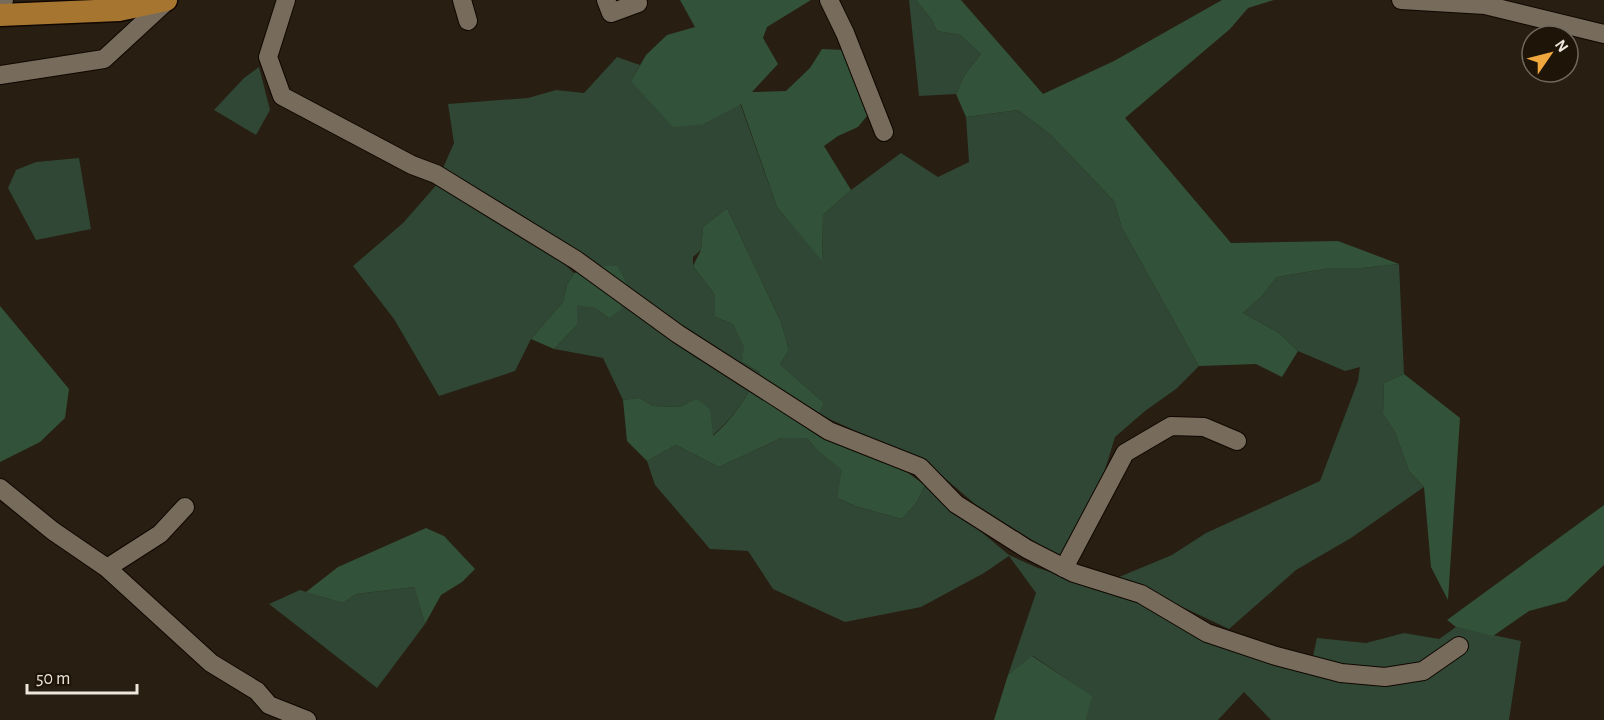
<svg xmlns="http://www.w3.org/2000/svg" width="1604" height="720" viewBox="0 0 1604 720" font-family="'Alegreya Sans',sans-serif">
<rect width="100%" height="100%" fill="#281e11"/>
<g fill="#2f4734">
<path d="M 909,0 L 916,0 L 932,20 L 937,31 L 960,35 L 981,54 L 964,76 L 956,94 L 919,96 Z"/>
<path d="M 617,57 L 640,65 L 631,81 L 704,124 L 740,103 L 777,207 L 822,260 L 823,215 L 851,190 L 901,153 L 938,177 L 969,162 L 966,117 L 1018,110 L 1051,135 L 1114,201 L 1122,228 L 1199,366 L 1176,389 L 1145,411 L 1115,437 L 1104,473 L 1059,557 L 975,504 L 927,463 L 818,414 L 824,403 L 780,364 L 789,350 L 781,322 L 727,208 L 703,227 L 701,250 L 693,257 L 693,266 L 715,295 L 715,317 L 733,324 L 745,346 L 742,362 L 760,372 C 747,396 734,418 712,436 L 697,400 L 680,407 L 653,406 L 640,398 L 623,400 L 603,358 L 554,349 L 577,325 L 577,304 L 595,308 L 609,318 L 617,266 L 600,266 L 443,168 L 454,143 L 448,104 L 528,98 L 556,90 L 584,93 Z"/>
<path d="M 259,67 L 270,110 L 256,135 L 214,110 L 244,78 Z"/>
<path d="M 79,158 L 91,229 L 36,240 L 8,188 L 16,170 L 36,162 Z"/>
<path d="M 439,182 L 558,258 L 574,273 L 567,285 L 563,302 L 531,339 L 515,371 L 439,396 L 394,319 L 353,266 L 403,223 Z"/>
<path d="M 1399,264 L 1404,374 L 1384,383 L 1383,414 L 1395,432 L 1409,471 L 1424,487 L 1351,538 L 1296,570 L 1229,629 L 1119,577 L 1172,555 L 1206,533 L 1320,481 L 1358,381 L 1360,367 L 1345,371 L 1298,351 L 1279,333 L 1243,313 L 1262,296 L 1277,277 L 1330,268 L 1362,268 Z"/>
<path d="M 781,438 L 807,438 L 817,450 L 843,470 L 837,498 L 858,507 L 902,519 L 917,502 L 925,485 L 1009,555 L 1038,568 L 1099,587 L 1253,640 L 1313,656 L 1317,638 L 1366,643 L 1404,633 L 1439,639 L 1456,627 L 1521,641 L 1509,720 L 1271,720 L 1244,692 L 1218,720 L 1086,720 L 1091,696 L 1033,656 L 1008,675 L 1036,593 L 1009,556 L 984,573 L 921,607 L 845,622 L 773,589 L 748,551 L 710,549 L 655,485 L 647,461 L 676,445 L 719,467 Z"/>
<path d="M 414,587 L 425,624 L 377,688 L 269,604 L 300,590 L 343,603 L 356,594 Z"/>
</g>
<g fill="#32533a">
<path d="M 680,0 L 811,0 L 767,27 L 763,38 L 778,64 L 752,92 L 786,91 L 810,68 L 822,49 L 844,50 L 871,111 L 858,127 L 838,136 L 824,146 L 851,190 L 823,215 L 822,261 L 777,207 L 741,104 L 704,124 L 673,127 L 631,81 L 646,55 L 667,35 L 695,27 Z"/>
<path d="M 916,0 L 961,0 L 1043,94 L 1114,61 L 1222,0 L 1274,0 L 1248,8 L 1230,29 L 1125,118 L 1231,243 L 1338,241 L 1399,264 L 1362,268 L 1330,268 L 1277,277 L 1262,296 L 1243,313 L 1279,333 L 1298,351 L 1282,377 L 1256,364 L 1199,366 L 1122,228 L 1114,201 L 1051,135 L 1018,110 L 966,117 L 956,94 L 964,76 L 981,54 L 960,35 L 937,31 L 932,20 Z"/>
<path d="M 727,208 L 781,322 L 789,350 L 780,364 L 824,403 L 812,427 L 901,468 L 925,485 L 917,502 L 902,519 L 858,507 L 837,498 L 842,470 L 817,450 L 807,438 L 781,438 L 719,467 L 676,445 L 647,461 L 627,441 L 623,400 L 640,398 L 653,406 L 680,407 L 697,399 L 710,410 L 713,436 C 734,418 747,396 760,372 L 742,362 L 744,346 L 733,324 L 715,317 L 715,295 L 693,266 L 701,250 L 703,227 Z"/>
<path d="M 600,266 L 617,266 L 627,284 L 621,309 L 609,318 L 595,308 L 577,305 L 577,325 L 554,349 L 531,339 L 563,302 L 567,285 L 574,273 Z"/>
<path d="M 0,306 L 69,389 L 65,418 L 40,442 L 0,462 Z"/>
<path d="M 1404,374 L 1460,418 L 1448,600 L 1431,567 L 1424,487 L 1409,471 L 1395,432 L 1383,414 L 1384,383 Z"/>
<path d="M 1604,505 L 1604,565 L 1566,601 L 1529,611 L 1493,636 L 1456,627 L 1447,620 Z"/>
<path d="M 426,528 L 444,536 L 475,569 L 462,582 L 441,595 L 425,624 L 414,587 L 356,594 L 343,603 L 306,592 L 338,567 Z"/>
<path d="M 1032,656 L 1092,696 L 1086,720 L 994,720 L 1008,675 Z"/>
</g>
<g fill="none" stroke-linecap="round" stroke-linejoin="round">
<defs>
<g id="minor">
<path d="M 286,0 L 268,57 L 282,96 L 412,165 L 436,174 L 576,260 L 678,334 L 829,431 L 920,467 L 956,504 L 1027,549 L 1074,573 L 1141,594 L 1207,633 L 1276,656 L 1341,673 L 1385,677 L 1423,671 L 1459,646"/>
<path d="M 462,0 L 468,21"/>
<path d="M 606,0 L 611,13 L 638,3"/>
<path d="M 829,0 L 845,33 L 884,132"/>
<path d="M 1401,0 L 1485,5 L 1604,34"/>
<path d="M 0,1 L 4,0"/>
<path d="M 0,75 L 104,59 L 168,0"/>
<path d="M 0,488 L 53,531 L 107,568 L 211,663 L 257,691 L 269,705 L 307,720"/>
<path d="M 107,568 L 160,534 L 185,507"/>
<path d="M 1064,568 L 1125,453 L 1171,426 L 1204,427 L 1237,441"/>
</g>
<path id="major" d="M 0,15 L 119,10 L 166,0"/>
</defs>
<use href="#minor" stroke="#100701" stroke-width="20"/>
<use href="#major" stroke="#100701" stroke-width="25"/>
<use href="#minor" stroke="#776b5c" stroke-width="18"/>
<use href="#major" stroke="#a67631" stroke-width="22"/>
</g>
<g transform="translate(1550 54) rotate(55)"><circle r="28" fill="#1e1408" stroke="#71685d" stroke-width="1.5"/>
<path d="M0-4.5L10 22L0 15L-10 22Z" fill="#efa73e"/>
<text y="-9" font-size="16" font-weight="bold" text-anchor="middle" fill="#ede6dd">N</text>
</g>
<path d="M27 684v9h110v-9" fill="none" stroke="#ede6dd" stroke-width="3"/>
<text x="36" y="684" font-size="18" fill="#ede6dd" stroke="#1e1408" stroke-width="4.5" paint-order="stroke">50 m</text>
</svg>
